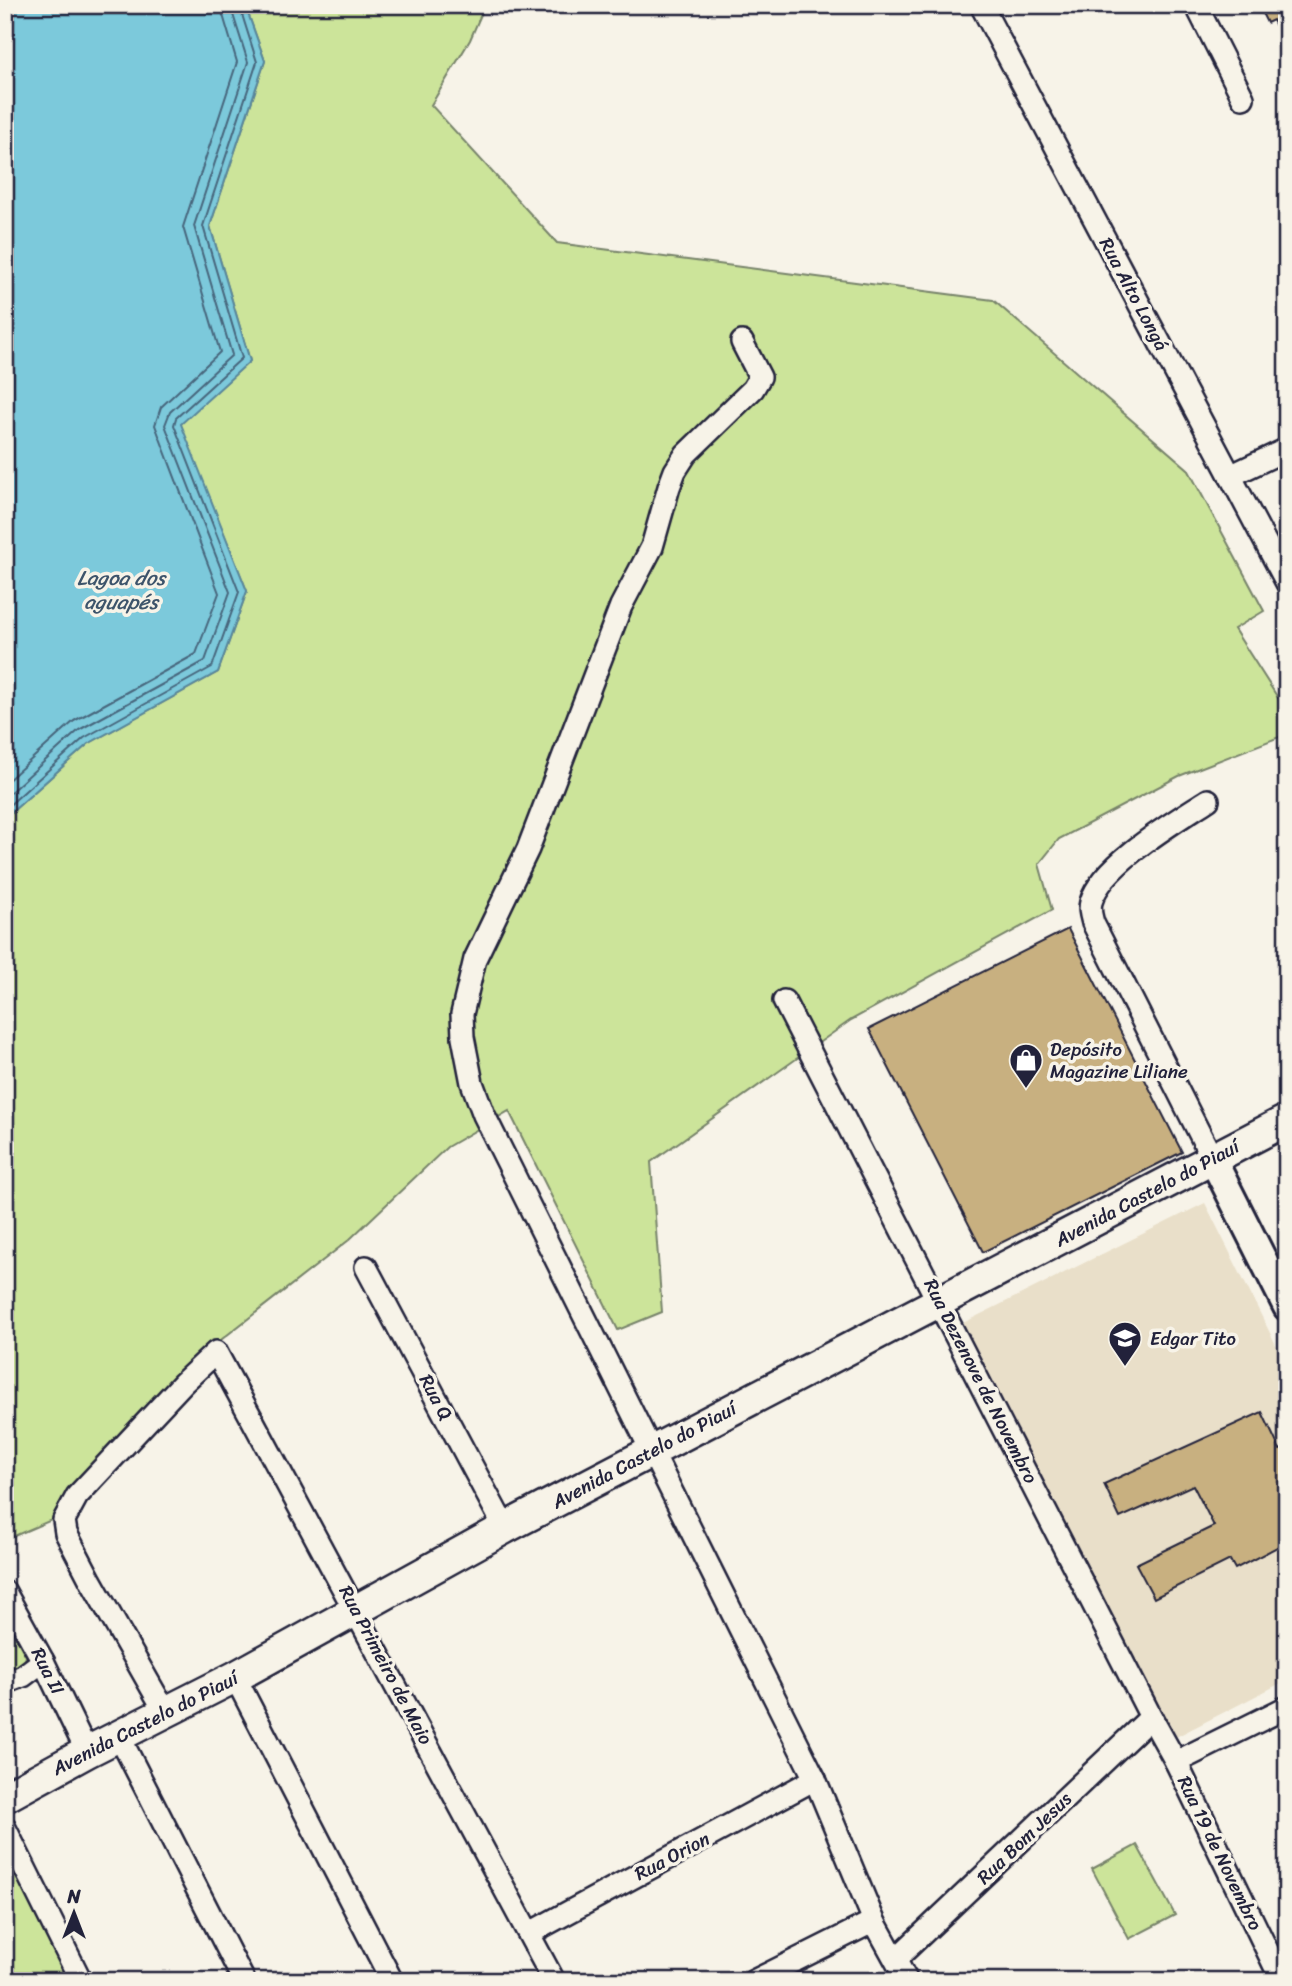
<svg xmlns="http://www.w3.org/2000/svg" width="1292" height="1986" viewBox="0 0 1292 1986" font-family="Sriracha,sans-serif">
<rect width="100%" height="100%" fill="#f7f3e8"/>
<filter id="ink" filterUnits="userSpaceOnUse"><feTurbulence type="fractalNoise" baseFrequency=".0143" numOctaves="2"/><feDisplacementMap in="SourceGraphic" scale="14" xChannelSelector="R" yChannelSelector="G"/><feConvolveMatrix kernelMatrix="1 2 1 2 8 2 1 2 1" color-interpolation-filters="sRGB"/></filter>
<g filter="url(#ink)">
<path fill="#e9dfc9" d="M 1205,1203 L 1287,1367 L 1287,1680 L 1172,1739 L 963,1323 Z"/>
<g fill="#cce49a" stroke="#77836a" stroke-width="2">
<path d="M 245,5 L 485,5 L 470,40 L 431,105 L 557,243 L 993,300 L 1188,469 L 1264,611 L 1234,629 L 1287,712 L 1287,734 L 1179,776 L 1059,839 L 1039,864 L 1052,910 L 851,1020 L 651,1162 L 662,1312 L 618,1330 L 509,1111 L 447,1147 L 349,1240 L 217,1343 L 54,1519 L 5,1540 L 5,818 L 88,744 L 218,672 L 247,591 L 180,424 L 250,361 L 210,226 L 265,61 Z"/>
<path d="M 5,1618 L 26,1656 L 24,1663 L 5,1676 Z"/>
<path d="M 1137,1845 L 1175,1915 L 1129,1939 L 1092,1869 Z"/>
<path d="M 5,1846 L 73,1981 L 5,1981 Z"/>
</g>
<path fill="#7cc9db" stroke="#58869b" stroke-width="2" d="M 5,5 L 245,5 L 265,61 L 210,226 L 250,361 L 181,424 L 247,591 L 218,672 L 88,744 L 5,818 Z"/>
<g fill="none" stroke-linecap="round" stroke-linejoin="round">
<g stroke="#46657b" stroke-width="2">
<path d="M 5,783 L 74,721 L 196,654 L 219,593 L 155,425 L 161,407 L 220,352 L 183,227 L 237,62 L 220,5"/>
<path d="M 5,797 L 79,730 L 205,661 L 230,592 L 165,425 L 170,412 L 232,355 L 194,226 L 248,62 L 230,5"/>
<path d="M 5,809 L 84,738 L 212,667 L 239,592 L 174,425 L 176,418 L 242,358 L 203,226 L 257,62 L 239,5"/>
</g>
</g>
<g fill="#c8b080" stroke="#22223b" stroke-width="2">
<path d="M 1258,5 L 1287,5 L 1287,47 L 1273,20 L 1267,23 Z"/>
<path d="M 1068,929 L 1182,1152 L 983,1252 L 869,1029 Z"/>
<path d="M 1262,1412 L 1280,1450 L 1287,1447 L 1287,1542 L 1235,1569 L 1230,1560 L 1154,1598 L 1136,1564 L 1214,1526 L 1193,1485 L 1120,1518 L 1104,1484 Z"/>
</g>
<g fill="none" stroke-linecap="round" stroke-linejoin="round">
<defs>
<g id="minor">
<path d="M 981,5 L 1287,583"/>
<path d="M 1196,5 L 1243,98"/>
<path d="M 742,342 L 760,377 L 753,389 L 686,454 L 675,471 L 669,487 L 652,547 L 621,606 L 528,849 L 475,959 L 462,1014 L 463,1037 L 472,1083 L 484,1115 L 815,1779 L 874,1921 L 907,1981"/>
<path d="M 1230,476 L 1287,449"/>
<path d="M 1208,800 C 1176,821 1102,864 1091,902 C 1089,910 1091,915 1093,923 L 1212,1158"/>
<path d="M 784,1001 L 1151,1717 L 1176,1762 L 1282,1981"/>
<path d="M 366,1267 L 505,1528"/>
<path d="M 5,1592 L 43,1661 L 87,1752"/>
<path d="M 235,1677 L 392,1981"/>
<path d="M 5,1683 L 23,1676 L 43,1661"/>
<path d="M 166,1713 L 91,1581 L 66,1533 L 64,1520 L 77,1496 L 183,1383 L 216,1352 L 554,1981"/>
<path d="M 119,1736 L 244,1981"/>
<path d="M 1176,1762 L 1287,1707"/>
<path d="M 5,1828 L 81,1981"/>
<path d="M 530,1933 L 815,1779"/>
<path d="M 896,1959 L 1151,1717"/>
<path d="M 754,1981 L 874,1921"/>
</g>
<path id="tertiary" d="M 1212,1158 L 1287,1307"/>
<path id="secondary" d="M 5,1797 L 87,1752 L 235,1677 L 505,1528 L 1287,1120"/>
</defs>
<use href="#minor" stroke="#22223b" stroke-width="26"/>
<use href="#tertiary" stroke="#22223b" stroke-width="32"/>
<use href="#secondary" stroke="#22223b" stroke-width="35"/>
<use href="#minor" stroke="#f7f3e8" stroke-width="21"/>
<use href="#tertiary" stroke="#f7f3e8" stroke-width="26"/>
<use href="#secondary" stroke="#f7f3e8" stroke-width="30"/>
</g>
</g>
<defs>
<symbol id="shop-pin" viewBox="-11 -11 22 30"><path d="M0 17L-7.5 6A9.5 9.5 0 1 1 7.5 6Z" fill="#22223b" stroke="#f7f3e8"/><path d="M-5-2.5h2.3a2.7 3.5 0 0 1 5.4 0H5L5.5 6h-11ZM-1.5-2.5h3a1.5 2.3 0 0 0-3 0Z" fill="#fff"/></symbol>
<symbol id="school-pin" viewBox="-11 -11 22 30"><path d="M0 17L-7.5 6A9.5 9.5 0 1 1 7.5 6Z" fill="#22223b" stroke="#f7f3e8"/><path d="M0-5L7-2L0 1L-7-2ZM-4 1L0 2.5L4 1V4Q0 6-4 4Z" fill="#fff"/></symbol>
</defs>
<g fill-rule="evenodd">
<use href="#shop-pin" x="1007" y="1041" width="38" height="52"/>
<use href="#school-pin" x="1106" y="1319" width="38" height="52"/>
</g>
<g text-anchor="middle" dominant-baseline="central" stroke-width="7" stroke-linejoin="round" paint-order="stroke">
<g font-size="19" fill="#22223b" stroke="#f7f3e8">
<text transform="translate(1134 294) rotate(62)">Rua Alto Longá</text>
<text transform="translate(1147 1193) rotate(-28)">Avenida Castelo do Piauí</text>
<text transform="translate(981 1381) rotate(63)">Rua Dezenove de Novembro</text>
<text transform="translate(436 1397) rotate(62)">Rua Q</text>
<text transform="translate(644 1455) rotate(-28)">Avenida Castelo do Piauí</text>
<text transform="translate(386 1665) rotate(62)">Rua Primeiro de Maio</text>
<text transform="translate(48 1671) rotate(63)">Rua II</text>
<text transform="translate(145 1723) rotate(-27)">Avenida Castelo do Piauí</text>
<text transform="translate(1024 1838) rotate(-44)">Rua Bom Jesus</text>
<text transform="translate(1220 1853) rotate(64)">Rua 19 de Novembro</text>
<text transform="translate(672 1856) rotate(-28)">Rua Orion</text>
</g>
<g font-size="19" fill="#22223b" stroke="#f7f3e8" text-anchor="start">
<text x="1050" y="1049">Depósito<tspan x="1050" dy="22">Magazine Liliane</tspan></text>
<text x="1150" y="1338">Edgar Tito</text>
</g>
<g font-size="21" font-style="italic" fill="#3d546b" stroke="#f7f3e8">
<text x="121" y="578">Lagoa dos<tspan x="121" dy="24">aguapés</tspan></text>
</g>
</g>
<rect width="1292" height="1986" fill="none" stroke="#f7f3e8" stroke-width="28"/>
<rect x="14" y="14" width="1264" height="1958" fill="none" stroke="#22223b" stroke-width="2.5" filter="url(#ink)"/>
<g transform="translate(74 1913)" stroke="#f7f3e8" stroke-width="5" paint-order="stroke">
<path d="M0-5L12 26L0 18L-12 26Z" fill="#22223b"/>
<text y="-10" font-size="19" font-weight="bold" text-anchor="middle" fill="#22223b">N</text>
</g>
</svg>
